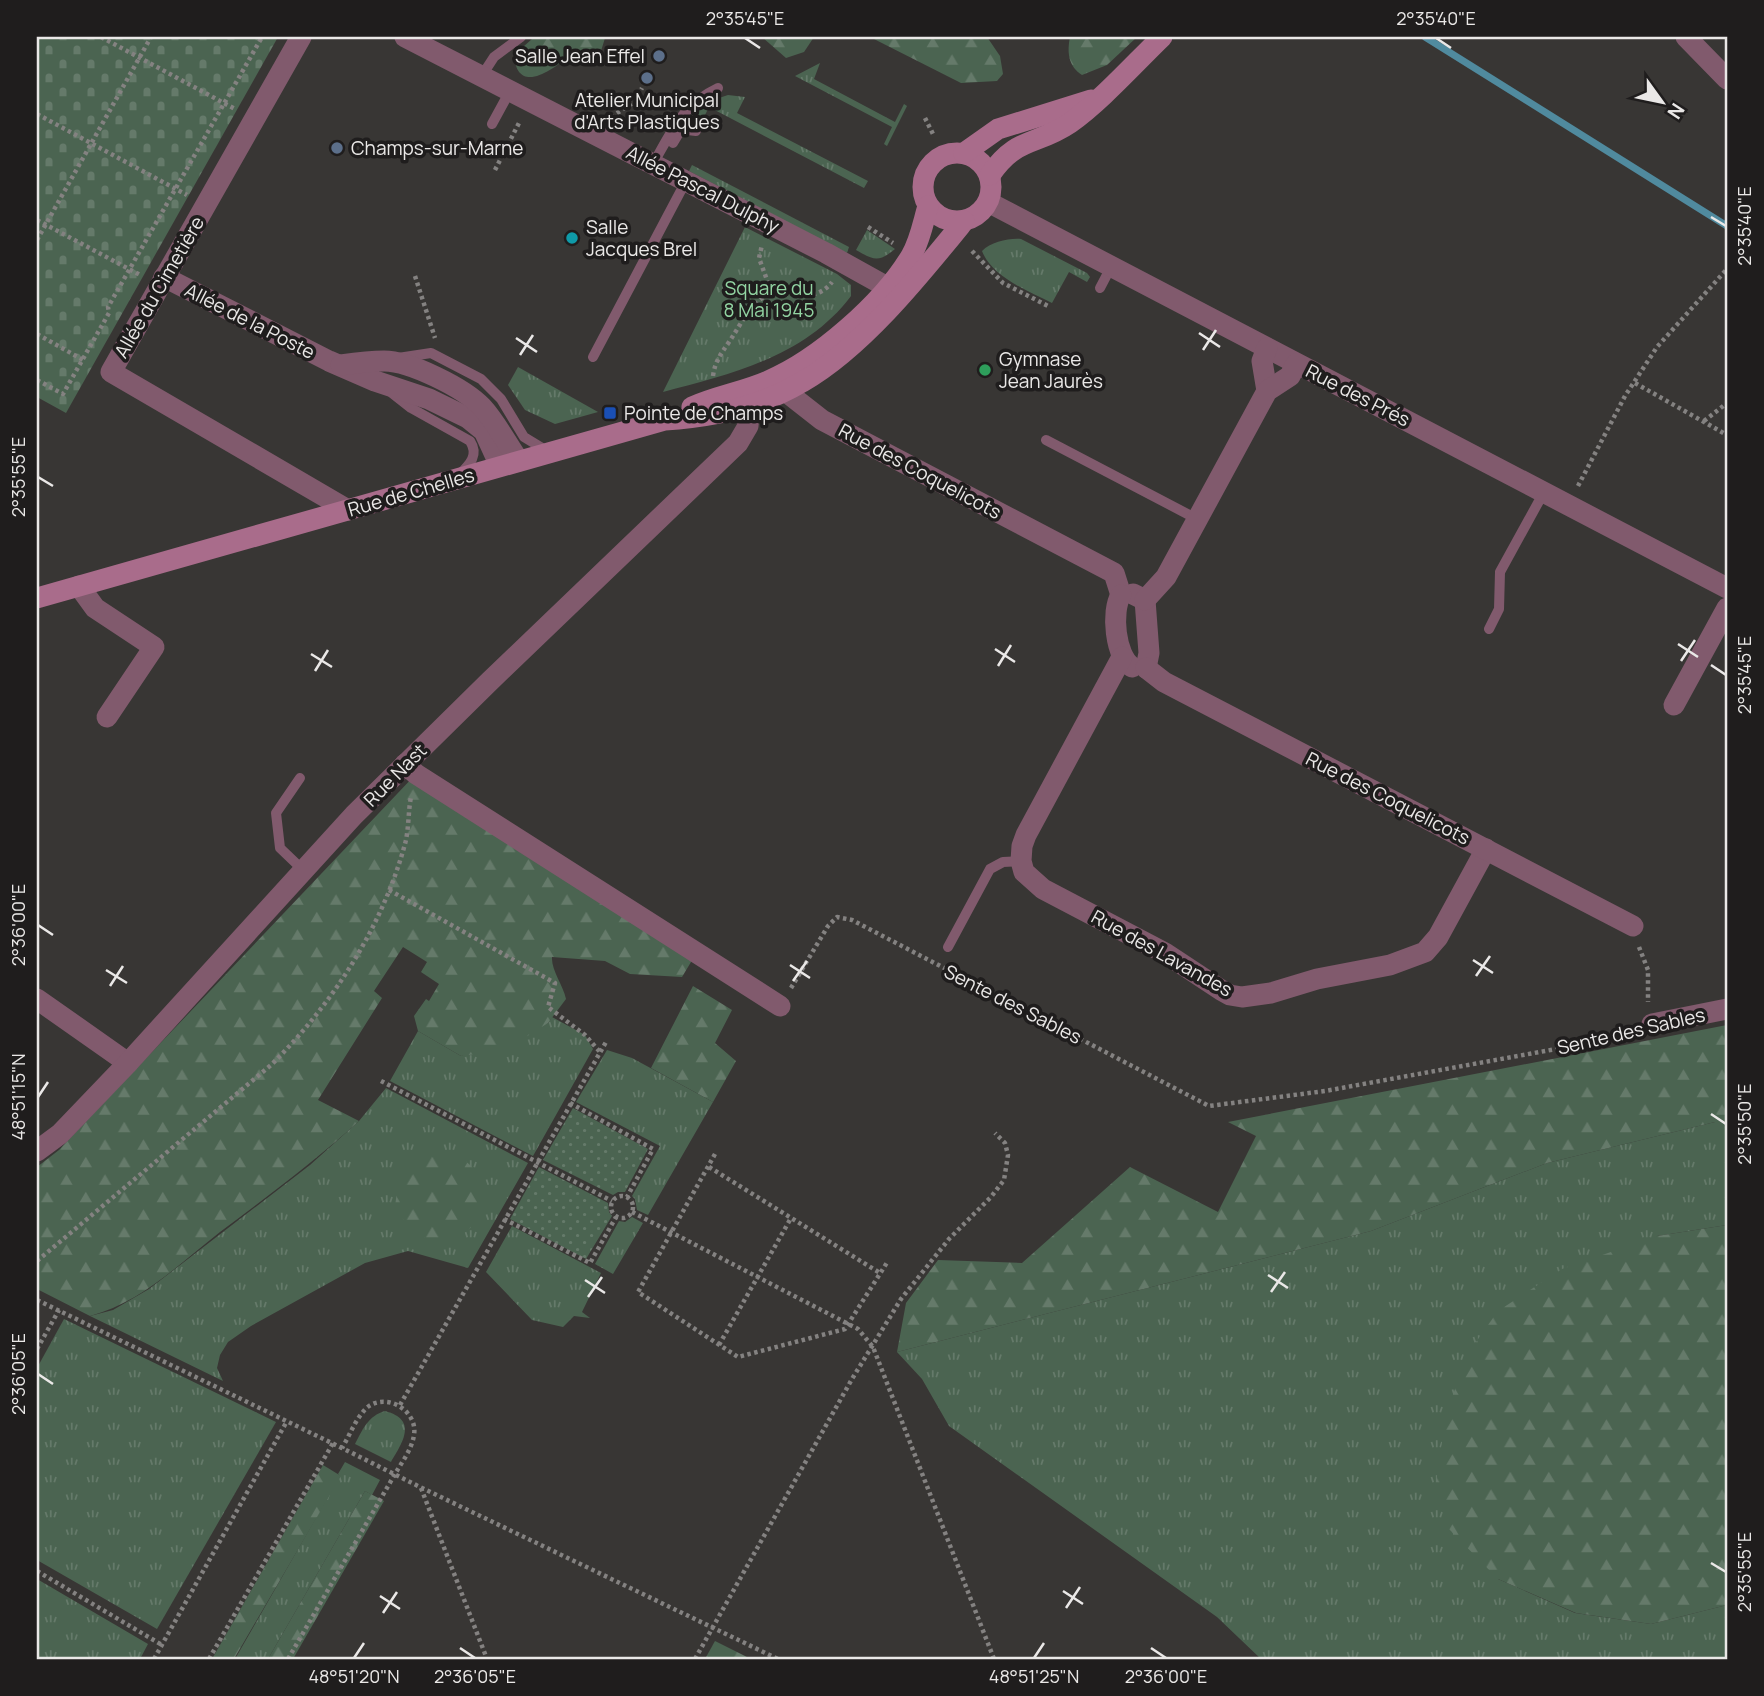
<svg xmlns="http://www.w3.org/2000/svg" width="1764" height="1696" viewBox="0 0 1764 1696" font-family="Manrope,sans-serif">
<defs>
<pattern id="grass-tufts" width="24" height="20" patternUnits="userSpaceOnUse" patternTransform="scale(1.75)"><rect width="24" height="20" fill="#4b6451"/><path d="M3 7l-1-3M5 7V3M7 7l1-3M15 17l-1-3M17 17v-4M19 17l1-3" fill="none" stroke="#657a6a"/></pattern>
<pattern id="forest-firs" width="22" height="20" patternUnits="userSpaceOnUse" patternTransform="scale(1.75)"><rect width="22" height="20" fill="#4b6451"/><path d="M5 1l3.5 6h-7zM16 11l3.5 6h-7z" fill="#657a6a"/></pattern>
<pattern id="cemetery-stones" width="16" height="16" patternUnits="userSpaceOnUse" patternTransform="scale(1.75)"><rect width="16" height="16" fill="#4b6451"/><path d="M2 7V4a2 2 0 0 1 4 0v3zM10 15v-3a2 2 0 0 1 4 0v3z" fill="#657a6a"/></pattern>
<pattern id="garden-dots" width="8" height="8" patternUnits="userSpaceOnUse" patternTransform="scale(1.75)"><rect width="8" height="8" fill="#4b6451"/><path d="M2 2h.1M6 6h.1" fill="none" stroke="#657a6a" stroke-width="1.8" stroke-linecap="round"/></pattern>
</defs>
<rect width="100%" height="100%" fill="#383634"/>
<g fill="url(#grass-tufts)">
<path d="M 820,63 L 814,79 L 895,122 L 904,104 L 907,106 L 887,146 L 884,144 L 892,127 L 795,76 Z"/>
<path d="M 728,95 L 745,97 L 737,113 L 868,181 L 864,188 L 709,107 L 701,123 L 695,119 L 694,113 L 707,102 Z"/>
<path d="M 692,165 L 849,247 L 847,253 L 689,171 Z"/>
<path d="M 745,227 L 837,274 L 851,285 L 851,296 C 806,356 732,374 663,392 Z"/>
<path d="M 867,230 L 895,249 C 878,263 874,260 856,250 Z"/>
<path d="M 1021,239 L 1087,273 L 1090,277 L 1087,282 L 1069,272 L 1052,303 C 1028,291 992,277 982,251 C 991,242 1009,238 1021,239 Z"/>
<path d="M 518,367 L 598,412 L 555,424 L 525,410 L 508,385 Z"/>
<path d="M 552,1017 L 585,1035 L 593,1049 L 533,1156 L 390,1081 L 418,1031 L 461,1056 L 548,1023 Z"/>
<path d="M 607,1050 L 632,1058 L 713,1102 L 648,1215 L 637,1210 L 635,1199 L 632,1196 L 660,1146 L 576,1102 Z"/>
<path d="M 386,1088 L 528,1163 L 468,1268 L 408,1251 L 365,1263 L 251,1326 L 228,1342 L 220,1355 L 217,1368 L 223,1381 L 90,1316 L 113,1310 L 149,1289 L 310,1165 L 359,1121 Z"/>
<path d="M 1715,1122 L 1727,1122 L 1727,1225 L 1657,1236 L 1498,1579 L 1575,1613 L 1651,1624 L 1727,1605 L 1727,1659 L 1261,1659 L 1217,1617 L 949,1426 L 922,1379 L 897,1352 L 1371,1231 L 1547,1163 Z"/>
<path d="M 632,1217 L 643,1223 L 613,1274 L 595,1264 L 619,1221 L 625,1222 Z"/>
<path d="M 512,1226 L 601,1273 L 582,1312 L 590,1318 L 574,1316 L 563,1327 L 532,1320 L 486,1272 Z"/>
<path d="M 64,1319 L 276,1422 L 157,1629 L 37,1560 L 37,1368 Z"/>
<path d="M 385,1411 C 418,1420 403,1442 391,1462 L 355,1444 C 363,1429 368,1416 385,1411 Z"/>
<path d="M 345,1462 L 380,1480 L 372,1495 L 365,1491 L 268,1659 L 235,1659 L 340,1476 L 338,1474 Z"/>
<path d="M 37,1579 L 148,1644 L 140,1659 L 37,1659 Z"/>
</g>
<g fill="url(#forest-firs)">
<path d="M 542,37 L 605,37 L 605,38 L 601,51 L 588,64 L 568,57 C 551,71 517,95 514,55 L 532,39 Z"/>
<path d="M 762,37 L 814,37 L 804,52 L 786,58 Z"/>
<path d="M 870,37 L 987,37 L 1000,56 L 1003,74 L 997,81 L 961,83 Z"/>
<path d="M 1070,37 L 1137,37 L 1107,65 L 1082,75 C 1068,66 1067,52 1070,37 Z"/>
<path d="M 416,774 L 697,952 L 682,977 L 630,974 L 605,961 L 552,957 C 551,970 563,985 566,999 L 548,1023 L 521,1040 L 497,1051 L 461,1056 L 418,1031 L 414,1016 L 426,999 L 429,1001 L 439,984 L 421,972 L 427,962 L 403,947 L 374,991 L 382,998 L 318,1100 L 359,1121 C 314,1162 268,1196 220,1232 C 179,1264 142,1302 90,1316 L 37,1289 L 37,1167 L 59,1150 Z"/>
<path d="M 693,986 L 732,1010 L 715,1043 L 736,1061 L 713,1102 L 651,1068 Z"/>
<path d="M 1727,1025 L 1727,1122 L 1715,1122 L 1547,1163 L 1371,1231 L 897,1352 L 906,1303 L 938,1260 L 1022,1263 L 1130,1167 L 1218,1212 L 1256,1136 L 1228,1122 Z"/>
<path d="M 431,1153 C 440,1153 451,1152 458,1156 C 497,1178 490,1231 446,1241 C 437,1243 424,1237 414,1235 L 395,1208 C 399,1175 400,1167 431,1153 Z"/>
<path d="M 1727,1225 L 1727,1605 L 1651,1624 L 1576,1613 L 1498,1579 L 1448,1528 L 1435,1489 L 1446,1416 L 1466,1356 L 1498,1311 L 1562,1269 L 1657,1236 Z"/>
<path d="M 323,1465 L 341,1476 L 234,1659 L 212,1659 Z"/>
<path d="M 365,1491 L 384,1501 L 293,1659 L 268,1659 Z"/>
<path d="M 715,1641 L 751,1659 L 705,1659 Z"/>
</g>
<path fill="url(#cemetery-stones)" d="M 37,37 L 278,37 L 66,413 L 37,397 Z"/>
<g fill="url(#garden-dots)">
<path d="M 573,1108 L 648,1149 L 625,1192 L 618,1192 L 613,1195 L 543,1160 Z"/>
<path d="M 539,1167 L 608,1203 L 609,1212 L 612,1216 L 586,1259 L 510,1219 Z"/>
</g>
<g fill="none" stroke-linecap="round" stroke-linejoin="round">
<path stroke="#508a9e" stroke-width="7" d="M 1425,37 L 1727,226"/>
<g stroke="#848281" stroke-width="4.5" stroke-dasharray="3.5 3.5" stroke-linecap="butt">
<path d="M 101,37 L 235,109"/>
<path d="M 37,114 L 187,195"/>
<path d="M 611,117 L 634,102 L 642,88"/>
<path d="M 925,118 L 934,136"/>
<path d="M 495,170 L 520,121"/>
<path d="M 37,220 L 142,276"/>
<path d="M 868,227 L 893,243"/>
<path d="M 37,240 L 151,37"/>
<path d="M 972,251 L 1003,283 L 1050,307"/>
<path d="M 415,276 L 435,338"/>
<path d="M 771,291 C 792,295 817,302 832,282"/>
<path d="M 37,334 L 85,361"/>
<path d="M 713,376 C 715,361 721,354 729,342 C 745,318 747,308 771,291 L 759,258 L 762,245"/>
<path d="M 37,380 L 63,394 L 109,313 L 108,307 L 262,37"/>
<path d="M 1635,383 L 1727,435"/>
<path d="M 1704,421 L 1727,403"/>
<path d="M 1578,486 L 1625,396 L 1657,347 L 1727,269"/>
<path d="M 389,890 L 555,983 L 548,1007 L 585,1035 L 600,1052"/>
<path d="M 1639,947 L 1648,970 L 1648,1002"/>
<path d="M 791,988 L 828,926 L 837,917 L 852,920 L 1209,1106 L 1325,1091 L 1633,1035"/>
<path d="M 381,1081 L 612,1201"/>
<path d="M 570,1103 L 653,1149 L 627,1197"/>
<path d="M 715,1154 L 638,1292 L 738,1357 L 845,1329 L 888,1261"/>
<path d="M 709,1167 L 880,1273"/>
<circle cx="622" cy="1207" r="11"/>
<path d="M 632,1212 L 858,1329 L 873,1347 L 994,1659"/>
<path d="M 504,1219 L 590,1263 L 616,1217"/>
<path d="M 37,1261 L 271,1065 C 332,1005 382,928 405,844 C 409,829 408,812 411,797"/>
<path d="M 37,1300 L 342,1448"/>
<path d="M 719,1345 L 791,1218"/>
<path d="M 37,1349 L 59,1310"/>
<path d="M 400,1405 L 606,1042"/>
<path d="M 421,1488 L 487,1659"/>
<path d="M 37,1571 L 162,1645"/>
<path d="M 154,1659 L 287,1421"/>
<path d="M 209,1659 L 333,1443"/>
<path d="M 288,1659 L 395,1474 C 402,1462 412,1449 414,1435 C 418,1412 389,1393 369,1406 C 357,1415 350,1435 342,1448 L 420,1487 L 778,1659"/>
<path d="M 695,1659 L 852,1379 L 901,1299 L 949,1239 L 991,1197 L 1004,1180 L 1008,1155 L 1005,1143 L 995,1133"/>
</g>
<g stroke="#815a6d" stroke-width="10">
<path d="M 481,77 L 494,57 L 521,37"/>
<path d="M 492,124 L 510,91"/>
<path d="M 673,143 L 679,133 L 688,130 L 696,131"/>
<path d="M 653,164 C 672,131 682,105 718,88"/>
<path d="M 1100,288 L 1111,267"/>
<path d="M 593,357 L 686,181"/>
<path d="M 398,358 L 431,353 L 481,379 L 501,399 L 524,437 L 547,451"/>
<path d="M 392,393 L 411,408 L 470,441 C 479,455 470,464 460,474"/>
<path d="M 1046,440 L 1197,519"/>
<path d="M 1489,629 L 1499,609 L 1500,572 L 1544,492"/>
<path d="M 300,778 L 276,813 L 280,848 L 304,871"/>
<path d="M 948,947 L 990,869 L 1003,862 L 1021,861"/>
</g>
<g stroke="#815a6d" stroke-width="21">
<path d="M 301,37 L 111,372 L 348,510"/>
<path d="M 405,37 L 826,253 L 887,287"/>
<path d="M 1686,37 L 1727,79"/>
<path d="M 988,202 L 1727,588"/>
<path d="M 164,277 L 329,361 L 375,381 L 429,399 L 468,418 L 484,431 L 500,466"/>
<path d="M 341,365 C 355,363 370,361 384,361 C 410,361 464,388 482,407 C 496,422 507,444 519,461"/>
<path d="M 785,391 L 822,420 L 1114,573 L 1121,595"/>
<path d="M 1267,391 L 1262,361 L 1267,348"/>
<path d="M 79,586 L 95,608 L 154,647 L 107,717"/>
<path d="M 1133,594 L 1145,600 L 1149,653 L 1146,668"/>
<path d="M 1121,595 C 1111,611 1115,656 1132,667"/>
<path d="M 1145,600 L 1166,577 L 1267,391 L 1290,376 L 1296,364"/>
<path d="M 1122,657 L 1026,835 L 1022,846 L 1021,861 L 1024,872 L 1043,889 L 1165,953 L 1221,990 L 1230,995 L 1242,997 L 1271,993 L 1317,979 L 1390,965 L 1425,952 L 1438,937 L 1486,849"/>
<path d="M 1146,668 L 1164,682 L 1633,926"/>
<path d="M 1674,705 L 1727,608"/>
<path d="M 405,764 L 416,774 L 780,1006"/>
<path d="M 37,999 L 128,1063"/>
<path d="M 1652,1024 L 1727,1009"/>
<path d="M 37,1151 L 60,1134 L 128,1063 L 354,815 L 490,681 L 738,443 L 748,426 L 750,404"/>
</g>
<g stroke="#a96c8b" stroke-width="21">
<circle cx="957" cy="187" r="34"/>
<path d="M 964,153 L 998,129 L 1091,100"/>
<path d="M 990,175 C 1017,136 1036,146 1070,123 C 1100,102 1135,63 1162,37"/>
<path d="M 692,407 C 716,396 743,392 768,381 C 818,360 883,303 911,256 C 920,241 923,223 928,206"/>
<path d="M 37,598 L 665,420 C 711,417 762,406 802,382 C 862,348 921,274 964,221"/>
</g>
</g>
<path fill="none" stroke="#eae8e7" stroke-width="2.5" d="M 745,38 L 760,48M 1436,38 L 1451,48M 1711,217 L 1726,226M 1199,333 L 1220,347M 516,338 L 537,352M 1203,350 L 1216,330M 520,355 L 533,335M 38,477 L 53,486M 1678,644 L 1698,657M 995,649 L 1015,662M 311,654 L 332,667M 1681,661 L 1695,640M 1711,665 L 1726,675M 998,666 L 1011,645M 315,671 L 328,650M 38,925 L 53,935M 1473,960 L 1493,973M 790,965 L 810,978M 106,970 L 127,983M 1476,976 L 1490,956M 793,981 L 807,961M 110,986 L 123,966M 38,1097 L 48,1082M 1711,1114 L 1726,1124M 1268,1275 L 1288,1288M 585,1280 L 605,1293M 1271,1292 L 1285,1272M 588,1297 L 602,1277M 38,1374 L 53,1384M 1711,1563 L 1726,1572M 1063,1591 L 1083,1604M 380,1596 L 400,1609M 1066,1608 L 1080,1587M 383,1613 L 397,1592M 460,1648 L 475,1658M 1151,1648 L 1166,1658M 354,1658 L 364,1643M 1034,1658 L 1044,1643"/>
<g fill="#5c6f8a" stroke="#1f1d1d" stroke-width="2.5">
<circle cx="659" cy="56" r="7"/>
<circle cx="647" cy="78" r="7"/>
<circle cx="337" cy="148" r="7"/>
</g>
<circle fill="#0f9aa8" stroke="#1f1d1d" stroke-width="2.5" cx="572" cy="238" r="7"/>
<circle fill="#2e9e5b" stroke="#1f1d1d" stroke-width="2.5" cx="985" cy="370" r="7"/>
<rect fill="#1a4fb4" stroke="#1f1d1d" stroke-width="2.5" x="603" y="406" width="14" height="14" rx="3.5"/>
<g text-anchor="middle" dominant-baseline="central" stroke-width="7" stroke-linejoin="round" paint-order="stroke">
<g font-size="19" fill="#eae8e7" stroke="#1f1d1d" text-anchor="start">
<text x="645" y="56" text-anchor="end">Salle Jean Effel</text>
<text x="647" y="100" text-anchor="middle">Atelier Municipal<tspan x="647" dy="22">d'Arts Plastiques</tspan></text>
<text x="351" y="148">Champs-sur-Marne</text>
<text x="586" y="227">Salle<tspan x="586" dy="22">Jacques Brel</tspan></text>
<text x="999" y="359">Gymnase<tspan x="999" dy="22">Jean Jaurès</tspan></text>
<text x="624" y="413">Pointe de Champs</text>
</g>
<g font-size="19" fill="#eae8e7" stroke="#1f1d1d">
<text transform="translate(703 189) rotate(27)">Allée Pascal Dulphy</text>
<text transform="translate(159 287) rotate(-60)">Allée du Cimetière</text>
<text transform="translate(250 321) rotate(27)">Allée de la Poste</text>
<text transform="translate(1358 395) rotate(27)">Rue des Prés</text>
<text transform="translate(920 471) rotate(28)">Rue des Coquelicots</text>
<text transform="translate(411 492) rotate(-16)">Rue de Chelles</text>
<text transform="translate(395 775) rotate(-45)">Rue Nast</text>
<text transform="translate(1388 798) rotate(27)">Rue des Coquelicots</text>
<text transform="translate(1162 953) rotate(29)">Rue des Lavandes</text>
<text transform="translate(1013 1004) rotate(27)">Sente des Sables</text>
<text transform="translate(1631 1031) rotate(-13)">Sente des Sables</text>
</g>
<g font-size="19" fill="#92d4a2" stroke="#1f1d1d">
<text x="769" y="288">Square du<tspan x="769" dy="22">8 Mai 1945</tspan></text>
</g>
</g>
<rect width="1764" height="1696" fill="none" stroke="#1f1d1d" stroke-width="77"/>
<g transform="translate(1662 102) rotate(123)" stroke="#1f1d1d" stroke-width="5" paint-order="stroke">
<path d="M0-5L12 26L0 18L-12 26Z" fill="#eae8e7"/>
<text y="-10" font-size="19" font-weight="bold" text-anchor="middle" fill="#eae8e7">N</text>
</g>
<rect x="38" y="38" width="1688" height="1620" fill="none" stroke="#eae8e7" stroke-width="2.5"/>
<g font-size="18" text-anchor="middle" fill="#eae8e7">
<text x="745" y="25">2°35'45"E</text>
<text x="1436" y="25">2°35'40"E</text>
<text transform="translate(1745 226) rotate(-90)" y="6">2°35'40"E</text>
<text transform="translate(19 477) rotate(-90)" y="6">2°35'55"E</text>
<text transform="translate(1745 675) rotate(-90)" y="6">2°35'45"E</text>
<text transform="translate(19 925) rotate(-90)" y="6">2°36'00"E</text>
<text transform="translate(19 1097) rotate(-90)" y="6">48°51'15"N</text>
<text transform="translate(1745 1124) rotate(-90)" y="6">2°35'50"E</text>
<text transform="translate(19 1374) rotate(-90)" y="6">2°36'05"E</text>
<text transform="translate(1745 1572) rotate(-90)" y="6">2°35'55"E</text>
<text x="354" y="1683">48°51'20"N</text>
<text x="475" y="1683">2°36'05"E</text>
<text x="1034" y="1683">48°51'25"N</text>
<text x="1166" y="1683">2°36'00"E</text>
</g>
</svg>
